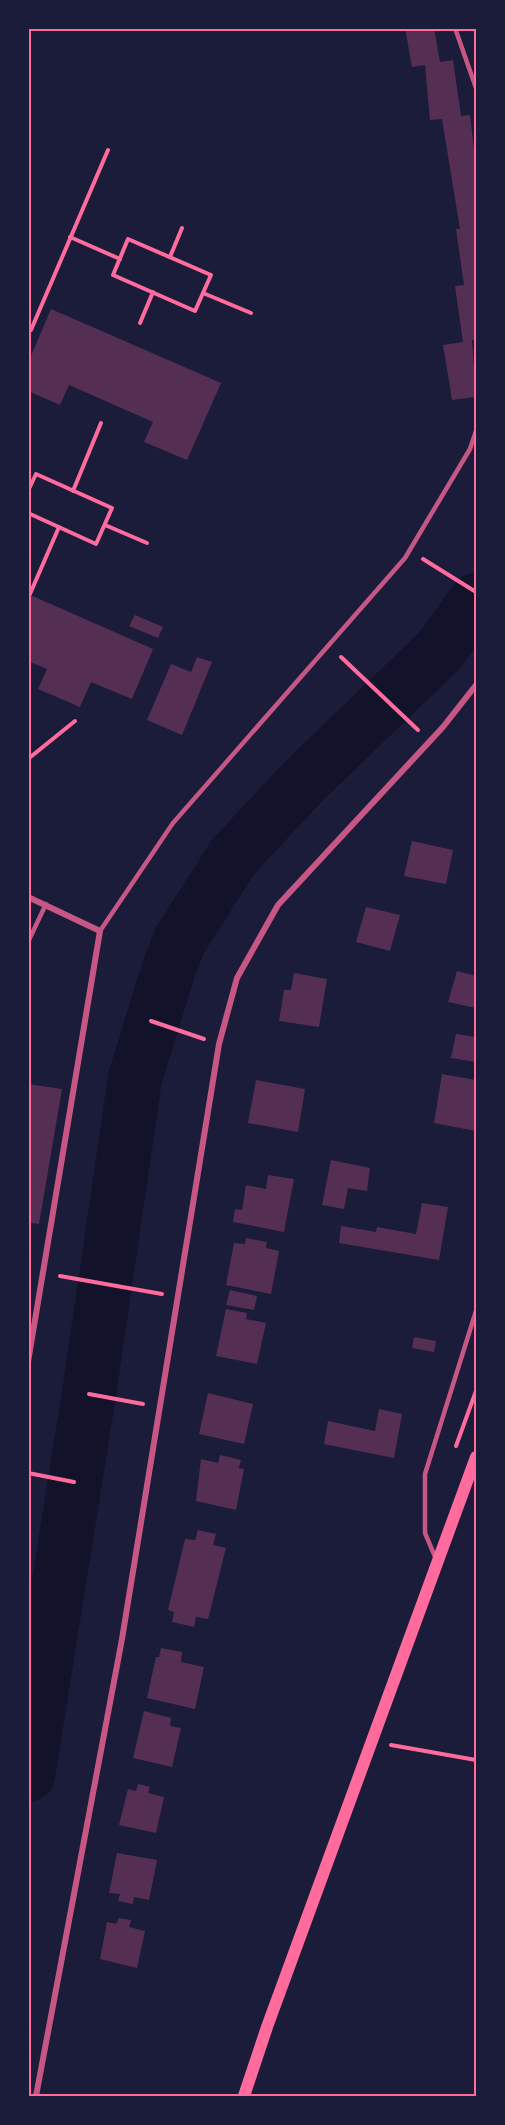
<svg xmlns="http://www.w3.org/2000/svg" width="505" height="2125" viewBox="0 0 505 2125" font-family="'PT Serif',serif">
<rect width="100%" height="100%" fill="#1b1b3a"/>
<g fill="none" stroke-linecap="round" stroke-linejoin="round">
<path stroke="#12122b" stroke-width="54" d="M 28,1775 L 89,1394 L 135,1078 L 169,968 L 180,940 L 233,857 L 302,783 L 440,650 L 476,600"/>
</g>
<g fill="#542f53">
<path d="M 405,28 L 434,28 L 440,62 L 453,60 L 461,116 L 470,115 L 476,167 L 476,340 L 472,340 L 476,397 L 452,400 L 450,387 L 443,345 L 463,342 L 455,286 L 464,285 L 456,229 L 460,229 L 442,119 L 430,120 L 425,65 L 412,67 Z"/>
<path d="M 51,309 L 221,383 L 187,460 L 144,442 L 153,422 L 69,385 L 60,405 L 28,391 L 28,363 Z"/>
<path d="M 28,594 L 153,649 L 132,699 L 91,682 L 80,707 L 38,689 L 47,669 L 28,661 Z"/>
<path d="M 135,615 L 163,627 L 158,638 L 129,626 Z"/>
<path d="M 197,657 L 212,662 L 182,735 L 147,720 L 171,664 L 191,672 Z"/>
<path d="M 412,841 L 453,850 L 446,884 L 404,876 Z"/>
<path d="M 366,907 L 400,915 L 390,951 L 356,942 Z"/>
<path d="M 457,971 L 476,976 L 476,1008 L 448,1002 Z"/>
<path d="M 294,973 L 327,979 L 319,1027 L 279,1021 L 284,990 L 291,990 Z"/>
<path d="M 456,1034 L 476,1037 L 476,1062 L 451,1058 Z"/>
<path d="M 442,1074 L 476,1080 L 476,1131 L 434,1123 Z"/>
<path d="M 256,1080 L 305,1089 L 298,1132 L 248,1123 Z"/>
<path d="M 28,1084 L 62,1089 L 39,1224 L 31,1223 L 30,1230 Z"/>
<path d="M 331,1160 L 370,1168 L 367,1191 L 348,1188 L 344,1209 L 322,1205 Z"/>
<path d="M 268,1175 L 294,1179 L 284,1232 L 233,1222 L 235,1209 L 242,1210 L 246,1185 L 266,1189 Z"/>
<path d="M 422,1203 L 448,1207 L 439,1260 L 339,1243 L 341,1226 L 376,1232 L 377,1227 L 416,1234 Z"/>
<path d="M 246,1238 L 267,1242 L 266,1248 L 279,1251 L 271,1294 L 226,1285 L 234,1243 L 245,1244 Z"/>
<path d="M 230,1290 L 257,1296 L 254,1310 L 226,1305 Z"/>
<path d="M 226,1309 L 247,1313 L 246,1319 L 266,1323 L 257,1364 L 216,1356 Z"/>
<path d="M 414,1337 L 436,1341 L 434,1352 L 412,1348 Z"/>
<path d="M 208,1393 L 253,1404 L 244,1444 L 199,1434 Z"/>
<path d="M 379,1409 L 402,1414 L 394,1458 L 324,1444 L 328,1421 L 375,1431 Z"/>
<path d="M 220,1455 L 241,1460 L 239,1468 L 244,1469 L 236,1510 L 196,1501 L 201,1459 L 218,1463 Z"/>
<path d="M 198,1530 L 216,1534 L 213,1545 L 226,1548 L 208,1619 L 196,1617 L 194,1627 L 172,1622 L 174,1612 L 168,1610 L 185,1539 L 195,1540 Z"/>
<path d="M 161,1648 L 182,1652 L 181,1662 L 204,1667 L 195,1709 L 147,1698 L 156,1657 L 159,1657 Z"/>
<path d="M 144,1711 L 171,1718 L 170,1726 L 181,1728 L 172,1767 L 133,1758 Z"/>
<path d="M 138,1784 L 150,1787 L 148,1793 L 164,1797 L 156,1833 L 119,1825 L 128,1789 L 136,1791 Z"/>
<path d="M 117,1853 L 157,1860 L 149,1900 L 134,1897 L 133,1904 L 118,1901 L 120,1894 L 109,1893 Z"/>
<path d="M 119,1918 L 131,1920 L 129,1927 L 145,1931 L 137,1968 L 100,1959 L 107,1922 L 116,1924 Z"/>
</g>
<g fill="none" stroke-linecap="round" stroke-linejoin="round">
<g stroke="#ff6b9d" stroke-width="4">
<path d="M 70,237 L 120,259"/>
<path d="M 128,239 L 211,275 L 195,311 L 113,275 Z"/>
<path d="M 170,257 L 182,228"/>
<path d="M 203,293 L 251,313"/>
<path d="M 140,323 L 153,292"/>
<path d="M 31,330 L 108,150"/>
<path d="M 28,491 L 36,474 L 112,508 L 96,544 L 28,513"/>
<path d="M 73,491 L 101,423"/>
<path d="M 105,525 L 147,543"/>
<path d="M 423,559 L 476,592"/>
<path d="M 30,594 L 59,527"/>
<path d="M 341,657 L 418,730"/>
<path d="M 28,759 L 75,721"/>
<path d="M 151,1021 L 204,1039"/>
<path d="M 60,1276 L 162,1294"/>
<path d="M 89,1394 L 143,1404"/>
<path d="M 456,1446 L 476,1391"/>
<path d="M 28,1473 L 74,1482"/>
<path d="M 391,1745 L 476,1760"/>
</g>
<g stroke="#c65784" stroke-width="4.5">
<path d="M 455,28 L 476,88"/>
<path d="M 100,931 L 173,823 L 405,558 L 470,449 L 476,431"/>
<path d="M 28,942 L 46,904"/>
<path d="M 436,1559 L 425,1533 L 425,1474 L 476,1311"/>
</g>
<g stroke="#c65784" stroke-width="6">
<path d="M 28,897 L 100,931 L 28,1362"/>
<path d="M 36,2096 L 122,1639 L 219,1044 L 237,978 L 278,905 L 443,727 L 476,685"/>
</g>
<path stroke="#ff6b9d" stroke-width="12" d="M 244,2096 L 267,2027 L 476,1457"/>
</g>
<rect width="505" height="2125" fill="none" stroke="#1b1b3a" stroke-width="60"/>
<rect x="30" y="30" width="445" height="2065" fill="none" stroke="#ff6b9d" stroke-width="2"/>
</svg>
